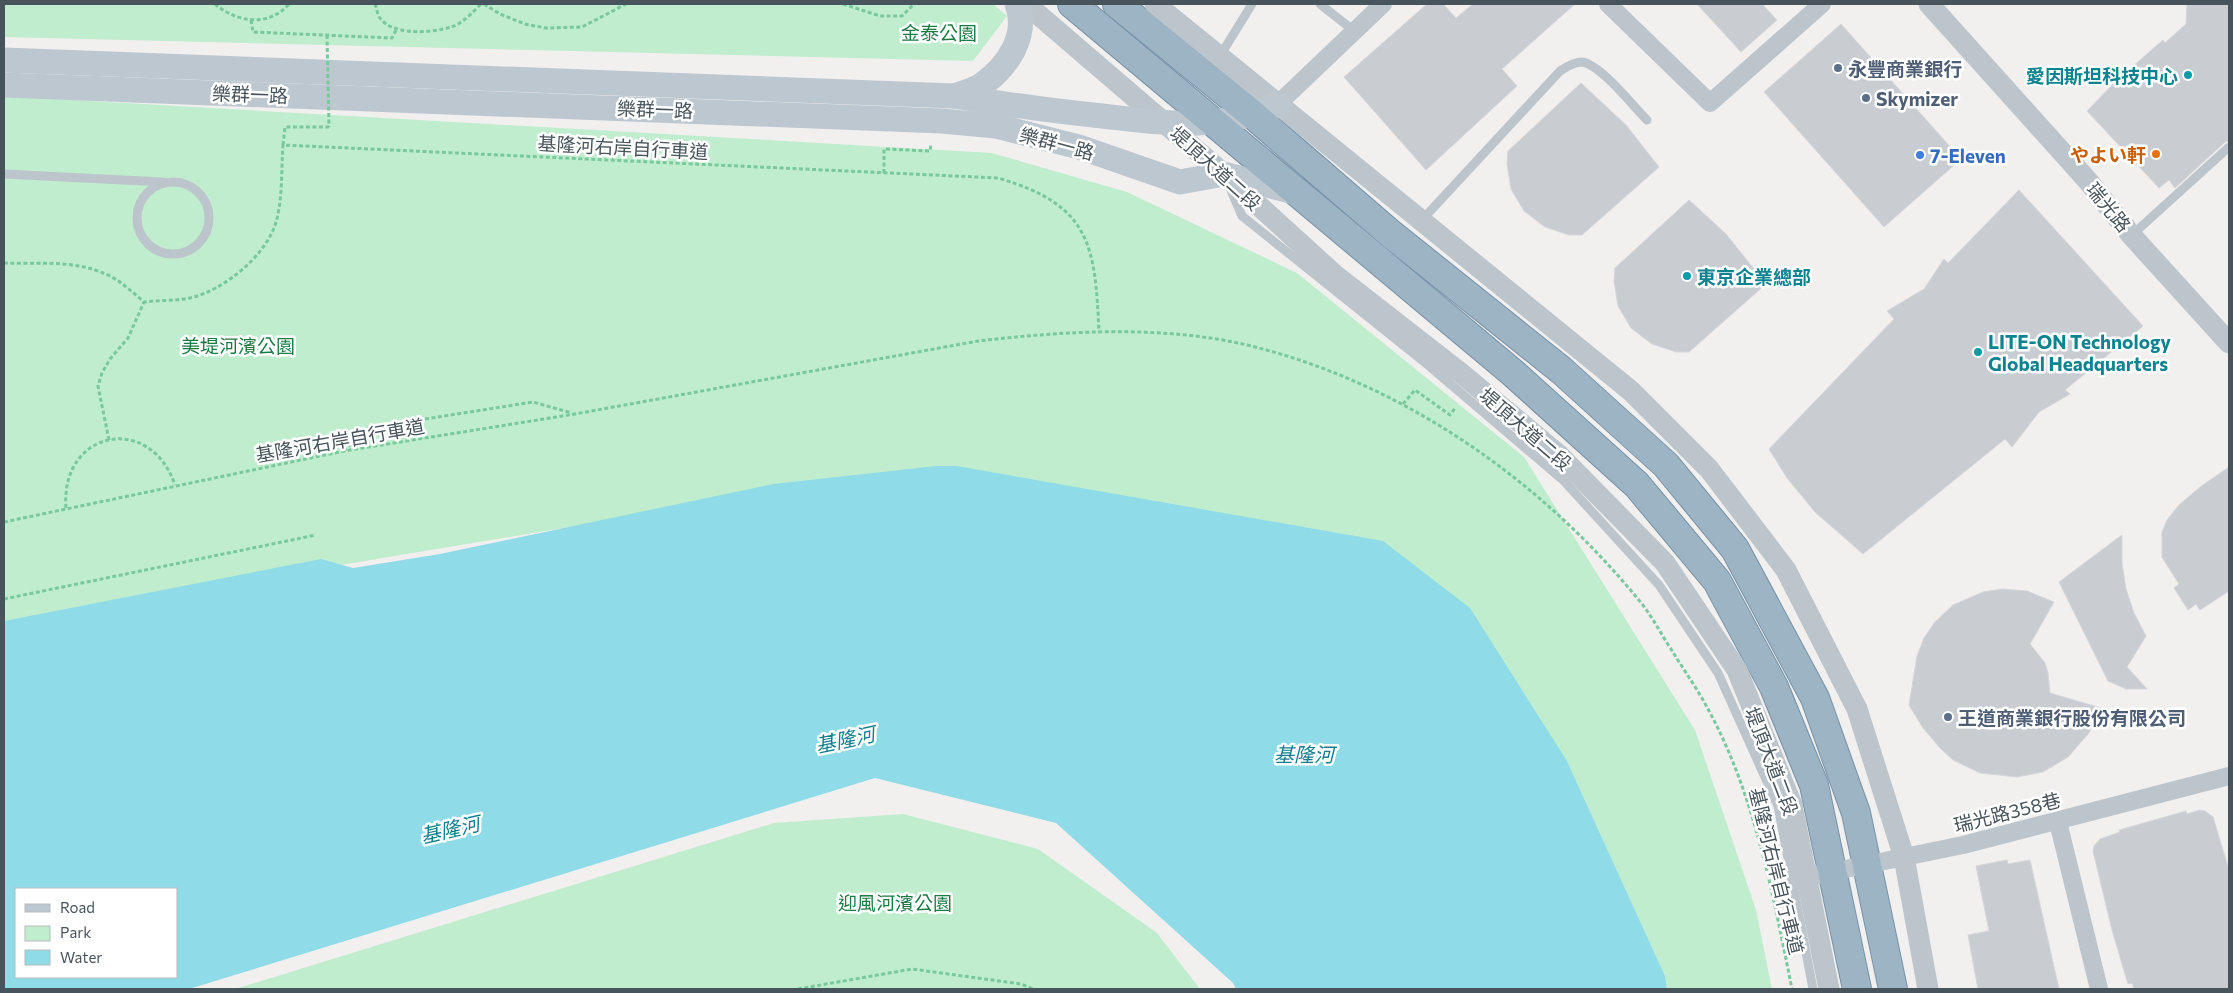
<svg xmlns="http://www.w3.org/2000/svg" width="2233" height="993" viewBox="0 0 2233 993" font-family="Commissioner,'Noto Sans TC','Noto Sans JP',sans-serif">
<rect width="100%" height="100%" fill="#f2efef"/>
<g fill="#c0edce">
<path d="M 4,4 L 993,4 L 1007,16 L 973,61 L 4,37 Z"/>
<path d="M 4,96 L 992,153 L 1127,192 L 1297,273 L 1524,457 L 1695,730 L 1756,910 L 1772,989 L 1667,989 L 1665,976 L 1567,761 L 936,466 L 4,621 Z"/>
<path d="M 903,814 L 1038,849 L 1157,933 L 1200,989 L 235,989 L 774,823 Z"/>
</g>
<path fill="#8fdce8" fill-rule="evenodd" d="M 936,466 L 957,466 L 1383,541 L 1470,608 L 1567,761 L 1665,976 L 1667,989 L 1236,989 L 1233,983 L 1056,823 L 875,778 L 189,989 L 4,989 L 4,621 L 321,559 L 353,568 L 440,554 L 773,484 ZM 16,889 L 176,889 L 176,977 L 16,977 Z"/>
<g fill="#c9cdd2" stroke="#d4d6da">
<path d="M 1427,4 L 1443,4 L 1456,18 L 1473,4 L 1575,4 L 1502,69 L 1517,86 L 1426,170 L 1344,77 Z"/>
<path d="M 1697,4 L 1762,4 L 1777,20 L 1741,52 Z"/>
<path d="M 2187,4 L 2229,4 L 2229,141 L 2225,142 L 2175,188 L 2169,180 L 2159,188 L 2087,111 L 2116,81 L 2163,40 L 2165,43 L 2186,24 Z"/>
<path d="M 1841,24 L 1961,159 L 1884,227 L 1764,92 Z"/>
<path d="M 1581,83 L 1626,125 L 1659,167 L 1582,235 L 1569,235 L 1545,227 L 1524,211 L 1511,189 L 1507,164 L 1508,151 Z"/>
<path d="M 2019,190 L 2143,326 L 2065,390 L 2070,394 L 2039,412 L 2012,447 L 2005,439 L 1863,554 L 1815,512 L 1787,478 L 1769,449 L 1894,319 L 1887,311 L 1924,289 L 1944,259 L 1948,263 Z"/>
<path d="M 1689,200 L 1726,234 L 1766,284 L 1689,352 L 1676,352 L 1652,344 L 1631,328 L 1618,306 L 1614,281 L 1615,268 Z"/>
<path d="M 2229,467 L 2229,591 L 2200,610 L 2196,604 L 2188,610 L 2174,588 L 2179,584 L 2162,557 L 2162,532 L 2167,520 L 2179,505 L 2200,487 Z"/>
<path d="M 2122,535 L 2122,563 L 2126,589 L 2134,613 L 2146,636 L 2127,667 L 2147,689 L 2126,689 L 2108,681 L 2059,582 Z"/>
<path d="M 2002,589 L 2027,591 L 2054,602 L 2030,644 L 2045,663 L 2048,673 L 2050,693 L 2101,708 L 2089,733 L 2068,757 L 2043,772 L 2017,777 L 1980,773 L 1953,760 L 1940,748 L 1923,728 L 1909,705 L 1917,656 L 1924,638 L 1935,622 L 1953,605 L 1983,592 Z"/>
<path d="M 2200,810 L 2205,811 L 2213,817 L 2229,870 L 2229,989 L 2134,989 L 2132,983 L 2128,984 L 2112,930 L 2093,851 L 2094,846 L 2100,839 L 2120,832 L 2119,830 L 2186,811 L 2187,814 Z"/>
<path d="M 2007,860 L 2008,864 L 2030,860 L 2059,989 L 1978,989 L 1968,935 L 1989,931 L 1976,866 Z"/>
</g>
<g fill="none" stroke-linecap="round" stroke-linejoin="round">
<defs>
<g id="trunk">
<path d="M 1072,4 L 1513,373 L 1637,485 L 1717,581 L 1774,687 L 1814,785 L 1857,989"/>
<path d="M 1117,4 L 1253,115 L 1391,234 L 1561,370 L 1666,465 L 1735,549 L 1815,698 L 1856,813 L 1893,989"/>
</g>
</defs>
<use href="#trunk" stroke="#7591a7" stroke-width="30"/>
<g stroke="#79c99c" stroke-width="3" stroke-dasharray="4 2.5" stroke-linecap="butt">
<path d="M 215,4 C 236,22 268,28 289,4"/>
<path d="M 375,4 C 377,8 377,15 380,18 C 393,36 432,33 451,27 C 462,24 473,12 481,4"/>
<path d="M 484,4 L 500,14 L 525,24 L 546,28 L 582,27 L 626,4"/>
<path d="M 843,4 L 880,16 L 902,16 L 914,4"/>
<path d="M 251,20 L 253,32 L 392,38 L 396,30"/>
<path d="M 283,145 L 285,127 L 329,127"/>
<path d="M 884,173 L 884,149 L 930,151 L 931,144"/>
<path d="M 4,263 C 36,264 73,260 103,273 C 119,279 131,291 144,302 C 159,300 175,301 190,298 C 223,291 267,255 276,222 C 283,198 281,170 283,145 L 998,178 C 1091,205 1095,245 1099,332"/>
<path d="M 1403,404 L 1415,390 L 1450,415 L 1456,407"/>
<path d="M 109,440 L 98,386 L 102,373 L 110,359 L 128,338 L 144,302"/>
<path d="M 344,451 L 368,428 L 533,402 L 572,413"/>
<path d="M 66,508 C 60,430 150,412 175,485"/>
<path d="M 4,522 L 344,451 L 575,414 L 978,341 C 1064,331 1162,325 1247,345 C 1402,382 1543,481 1642,604 C 1653,618 1661,634 1671,649 C 1683,669 1697,688 1708,709 C 1755,795 1773,895 1792,989"/>
<path d="M 4,599 L 316,535"/>
<path d="M 1764,858 L 1770,863 L 1773,873"/>
<path d="M 798,989 L 912,969 L 1021,984 L 1033,989"/>
</g>
<g stroke="#bcc5cb" stroke-width="9">
<path d="M 1320,4 L 1354,31"/>
<path d="M 1220,56 L 1252,4"/>
<path d="M 4,174 L 163,182"/>
<circle cx="173" cy="218" r="36"/>
<path d="M 1230,188 L 1242,216 L 1428,365 L 1563,480 L 1659,585 L 1718,673 L 1778,806 L 1813,989"/>
<path d="M 1422,220 L 1560,71 C 1566,67 1575,62 1582,62 C 1600,64 1633,106 1647,120"/>
<path d="M 2132,235 L 2229,147"/>
</g>
<g stroke="#bcc5cb" stroke-width="18">
<path d="M 1608,4 L 1710,103 L 1822,4"/>
<path d="M 1278,104 L 1383,4"/>
<path d="M 2058,822 L 2099,989"/>
<path d="M 1792,880 L 1963,845 L 2229,776"/>
</g>
<g stroke="#bcc5cb" stroke-width="21">
<path d="M 1026,4 L 1224,174 L 1335,275 L 1462,374 L 1559,455 L 1665,563 L 1737,670 L 1792,805 L 1829,989"/>
<path d="M 1155,4 L 1631,391 L 1709,469 L 1786,570 L 1857,709 L 1904,857 L 1928,989"/>
<path d="M 1929,4 L 2088,181 L 2132,236 L 2229,343"/>
</g>
<g stroke="#bcc7d0" stroke-width="25">
<path d="M 4,60 L 954,96 C 1003,104 1052,111 1102,116 C 1165,123 1218,132 1278,104"/>
<path d="M 4,85 L 942,121 L 996,126 L 1079,147 L 1180,182 L 1224,174 L 1294,192"/>
<path d="M 954,96 C 963,93 975,90 983,84 C 1008,66 1029,35 1017,4"/>
</g>
<use href="#trunk" stroke="#9cb4c4" stroke-width="28"/>
<path stroke="#79c99c" stroke-width="3" stroke-dasharray="4 2.5" stroke-linecap="butt" d="M 327,35 L 329,127"/>
</g>
<g fill="#5c6f8a" stroke="#fff" stroke-width="2">
<circle cx="1838" cy="68" r="5"/>
<circle cx="1866" cy="98" r="5"/>
<circle cx="1948" cy="717" r="5"/>
</g>
<g fill="#0f9aa8" stroke="#fff" stroke-width="2">
<circle cx="2188" cy="75" r="5"/>
<circle cx="1687" cy="276" r="5"/>
<circle cx="1978" cy="352" r="5"/>
</g>
<circle fill="#e8710a" stroke="#fff" stroke-width="2" cx="2156" cy="154" r="5"/>
<circle fill="#3f7fe0" stroke="#fff" stroke-width="2" cx="1920" cy="155" r="5"/>
<g text-anchor="middle" dominant-baseline="central" stroke-width="5" stroke-linejoin="round" paint-order="stroke">
<g font-size="19" fill="#1c7a43" stroke="#fff">
<text x="939" y="32">金泰公園</text>
<text x="238" y="345">美堤河濱公園</text>
<text x="895" y="902">迎風河濱公園</text>
</g>
<g font-size="19" font-weight="bold" fill="#4e5e75" stroke="#fff" text-anchor="start">
<text x="1848" y="68">永豐商業銀行</text>
<text x="1876" y="98">Skymizer</text>
<text x="1958" y="717">王道商業銀行股份有限公司</text>
</g>
<g font-size="19" font-weight="bold" fill="#0d838f" stroke="#fff" text-anchor="start">
<text x="2178" y="75" text-anchor="end">愛因斯坦科技中心</text>
<text x="1697" y="276">東京企業總部</text>
<text x="1988" y="341">LITE-ON Technology<tspan x="1988" dy="22">Global Headquarters</tspan></text>
</g>
<g font-size="19" fill="#48545c" stroke="#fff">
<text transform="translate(250 94) rotate(2)">樂群一路</text>
<text transform="translate(655 109) rotate(2)">樂群一路</text>
<text transform="translate(1057 143) rotate(15)">樂群一路</text>
<text transform="translate(623 147) rotate(3)">基隆河右岸自行車道</text>
<text transform="translate(1216 168) rotate(42)">堤頂大道二段</text>
<text transform="translate(2109 207) rotate(51)">瑞光路</text>
<text transform="translate(1526 429) rotate(41)">堤頂大道二段</text>
<text transform="translate(340 440) rotate(-10)">基隆河右岸自行車道</text>
<text transform="translate(1772 761) rotate(69)">堤頂大道二段</text>
<text transform="translate(2007 812) rotate(-14)">瑞光路358巷</text>
<text transform="translate(1777 871) rotate(76)">基隆河右岸自行車道</text>
</g>
<g font-size="19" font-weight="bold" fill="#c56008" stroke="#fff" text-anchor="end">
<text x="2146" y="154">やよい軒</text>
</g>
<g font-size="19" font-weight="bold" fill="#366cbe" stroke="#fff" text-anchor="start">
<text x="1930" y="155">7-Eleven</text>
</g>
<g font-size="20" font-style="italic" fill="#137e8e" stroke="#fff">
<text transform="translate(845 739) rotate(-12)">基隆河</text>
<text x="1304" y="754">基隆河</text>
<text transform="translate(450 829) rotate(-13)">基隆河</text>
</g>
</g>
<rect width="2233" height="993" fill="none" stroke="#48545c" stroke-width="10"/>
<rect x="15" y="888" width="162" height="90" fill="#ffffff" stroke="#b6bbbe"/>
<rect x="25" y="904" width="25" height="8" fill="#bcc7d0" stroke="#b6bbbe"/>
<text x="60" y="913" font-size="15" fill="#48545c">Road</text>
<rect x="25" y="926" width="25" height="15" fill="#c0edce" stroke="#b6bbbe"/>
<text x="60" y="938" font-size="15" fill="#48545c">Park</text>
<rect x="25" y="950" width="25" height="15" fill="#8fdce8" stroke="#b6bbbe"/>
<text x="60" y="963" font-size="15" fill="#48545c">Water</text>
</svg>
